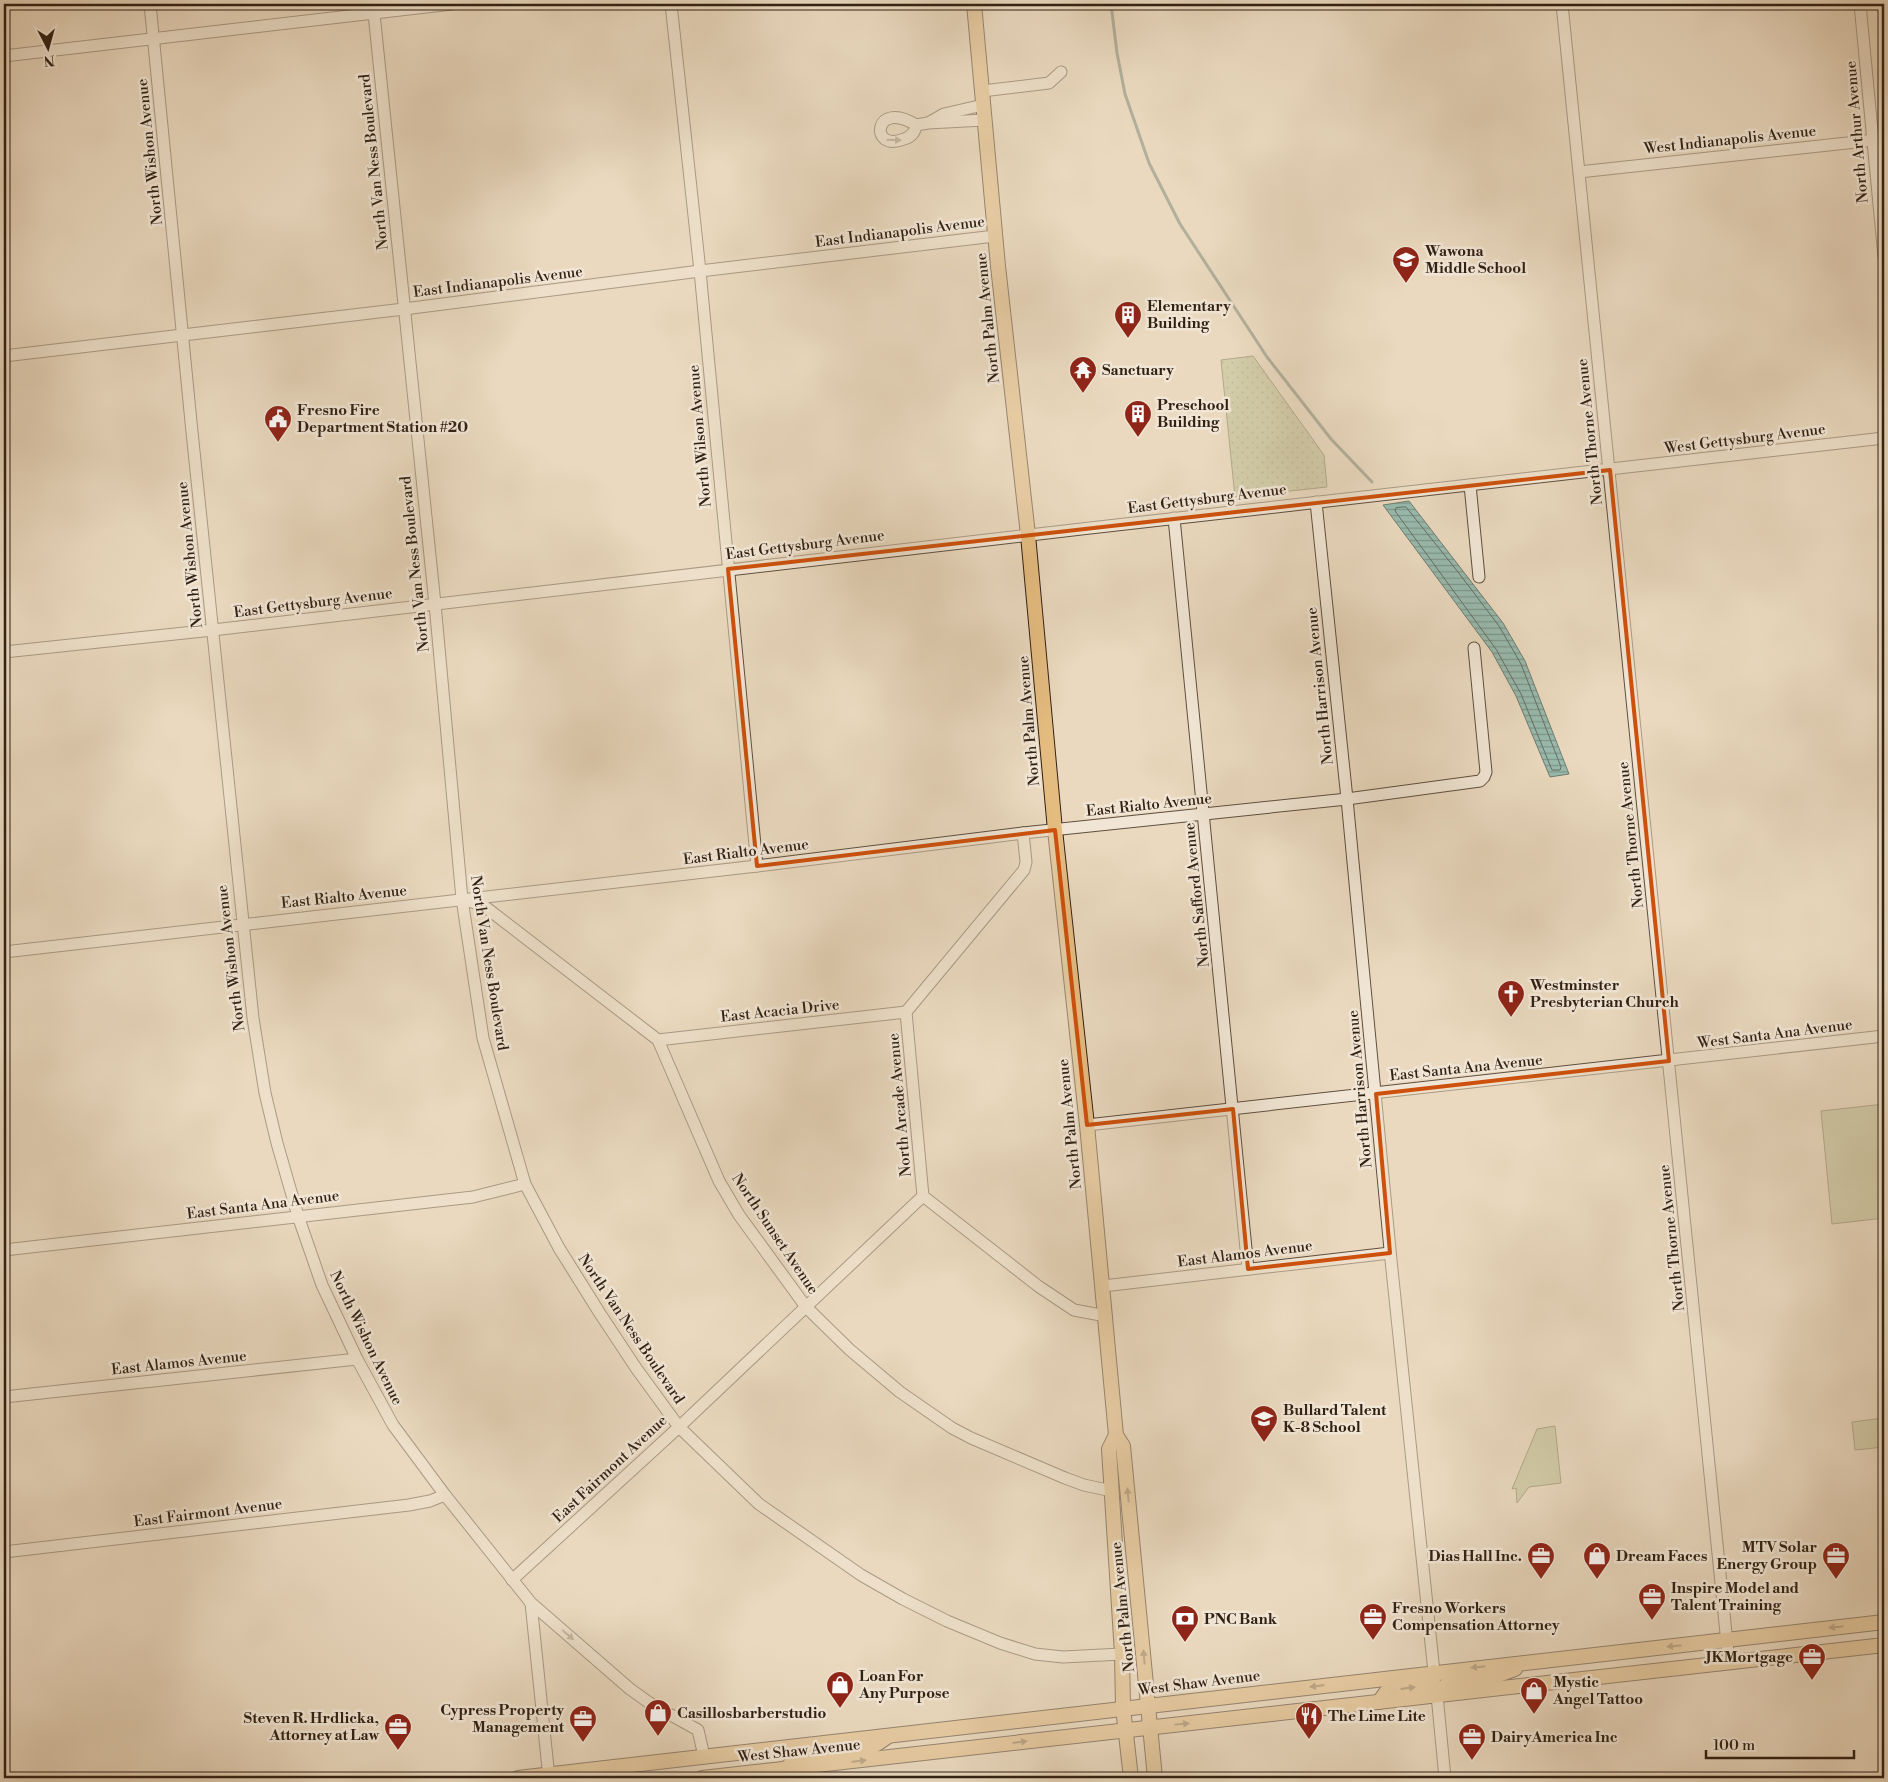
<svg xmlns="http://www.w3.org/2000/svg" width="1888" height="1782" viewBox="0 0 1888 1782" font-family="'Libre Bodoni',serif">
<defs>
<pattern id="park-dots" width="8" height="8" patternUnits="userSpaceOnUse" patternTransform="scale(1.25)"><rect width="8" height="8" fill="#b9bf90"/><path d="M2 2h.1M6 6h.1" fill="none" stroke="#979b74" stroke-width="1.8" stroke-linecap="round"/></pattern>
<pattern id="water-rules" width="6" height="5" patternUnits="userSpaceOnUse" patternTransform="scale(1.25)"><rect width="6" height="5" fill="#98baae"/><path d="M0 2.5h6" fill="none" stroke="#7d978c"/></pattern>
</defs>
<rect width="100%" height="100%" fill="#ead9bf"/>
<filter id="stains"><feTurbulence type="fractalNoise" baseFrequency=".004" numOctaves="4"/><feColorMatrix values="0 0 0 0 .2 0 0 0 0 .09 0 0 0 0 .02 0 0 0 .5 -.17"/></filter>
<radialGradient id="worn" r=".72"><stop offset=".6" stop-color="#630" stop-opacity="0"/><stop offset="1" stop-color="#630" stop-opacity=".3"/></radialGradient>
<g fill="#b9bf90" stroke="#757052">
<path d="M 1884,1104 L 1884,1218 L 1832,1224 L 1821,1111 Z"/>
<path d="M 1884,1418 L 1884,1447 L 1855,1450 L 1852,1422 Z"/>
<path d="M 1555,1426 L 1561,1483 L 1529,1487 L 1517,1503 L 1516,1488 L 1512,1489 L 1537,1429 Z"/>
</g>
<path fill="url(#park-dots)" stroke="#757052" d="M 1253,356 L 1324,455 L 1327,487 L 1235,497 L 1221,360 Z"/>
<path fill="url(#water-rules)" stroke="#6f7d70" d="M 1409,501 L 1503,623 L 1525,661 L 1569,774 L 1550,777 L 1516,696 L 1492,652 L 1383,505 Z"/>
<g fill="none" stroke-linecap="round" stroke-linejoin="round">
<path stroke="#646e61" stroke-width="1" d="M 1406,507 L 1458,572 L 1499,626 L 1521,664 L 1561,767 L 1560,770 L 1552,770 L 1521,694 L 1496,649 L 1395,511 L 1396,508 Z"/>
<path stroke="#6f7d70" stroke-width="3" d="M 1111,4 L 1117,53 L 1125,94 L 1149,163 L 1180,224 L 1267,357 L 1331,439 L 1372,482"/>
<defs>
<g id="minor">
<path d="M 150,4 L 192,432 L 253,1018 L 265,1093 L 277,1143 L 298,1216 L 322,1285 L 357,1359 L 393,1425 L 445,1495 L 531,1603 L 630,1689 L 651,1704 L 698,1730 L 704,1756"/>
<path d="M 373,4 L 435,604 L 462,899 L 483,1038 L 525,1184 L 559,1248 L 599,1312 L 636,1368 L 679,1427 L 759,1504 L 861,1575 L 903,1599 L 947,1621 L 1000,1643 L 1035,1654 L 1063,1657 L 1122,1654"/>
<path d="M 671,4 L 700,271 L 757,866"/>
<path d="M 1562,4 L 1729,1663"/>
<path d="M 1860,4 L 1884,257"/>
<path d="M 4,56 L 452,4"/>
<path d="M 982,91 L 1049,83 L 1061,72"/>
<path d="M 930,122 L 944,114 L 983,105"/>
<path d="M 916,125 C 915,133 911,137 904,139 C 868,153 874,98 916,125 L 928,123 L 984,120"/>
<path d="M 1579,172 L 1884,139"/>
<path d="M 4,356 L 404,309 L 700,271 L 995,236"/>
<path d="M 1470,485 L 1479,577"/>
<path d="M 1316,502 L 1347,799 L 1391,1260 L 1434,1672"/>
<path d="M 1174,518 L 1248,1269"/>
<path d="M 4,652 L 213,630 L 1090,528 L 1884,438"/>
<path d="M 1023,833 L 1026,862 L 1024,870 L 906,1012 L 923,1196 L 1038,1286 L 1074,1310 L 1106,1316"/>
<path d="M 466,900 L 484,906 L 658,1040 L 719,1181 L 739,1215 L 806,1307 L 850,1350 L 900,1392 L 952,1428 L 971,1438 L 1065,1478 L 1084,1485 L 1112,1491"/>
<path d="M 4,952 L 757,866 L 1023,833 L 1347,799 L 1480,781 L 1484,777 L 1486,772 L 1474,648"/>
<path d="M 658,1040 L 906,1012"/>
<path d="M 1087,1125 L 1884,1036"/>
<path d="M 4,1250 L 473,1197 L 525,1184"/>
<path d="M 1103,1286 L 1390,1253"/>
<path d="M 4,1397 L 357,1359"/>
<path d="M 4,1552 L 409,1505 L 430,1501 L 445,1495"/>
<path d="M 512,1580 L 679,1427 L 923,1196"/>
<path d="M 531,1603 L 549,1778"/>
<path d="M 1437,1695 L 1445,1778"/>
</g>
<g id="major">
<path d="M 974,4 L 998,266 L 1028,535 L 1055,830 L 1087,1125 L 1116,1435 L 1123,1446 L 1155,1778"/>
<path d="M 1116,1435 L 1109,1449 L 1122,1654 L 1123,1708 L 1131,1778"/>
<path d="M 1437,1695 L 1448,1683 L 1490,1678 L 1515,1669"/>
<path d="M 1379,1702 L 1387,1691 L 1427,1686 L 1434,1678 L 1434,1672"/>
<path d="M 787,1769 C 797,1748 846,1753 867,1749 C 874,1747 881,1741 887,1737"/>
<path d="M 518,1778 L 1884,1622"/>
<path d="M 702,1778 L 1884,1645"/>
</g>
</defs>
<use href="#minor" stroke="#5f4f3f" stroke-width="13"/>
<use href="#major" stroke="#312114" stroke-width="16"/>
<use href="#minor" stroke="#f1e6d5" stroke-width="11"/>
<use href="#major" stroke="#e5bc80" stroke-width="14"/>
</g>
<defs><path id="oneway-solid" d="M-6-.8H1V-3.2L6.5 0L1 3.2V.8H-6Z" transform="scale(1.25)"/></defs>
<g fill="#9b8d7e">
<use href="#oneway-solid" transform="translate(894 140) rotate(2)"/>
<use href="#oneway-solid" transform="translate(568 1635) rotate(41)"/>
</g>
<g fill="#8b6e4a">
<use href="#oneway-solid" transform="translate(1128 1495) rotate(-96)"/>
<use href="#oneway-solid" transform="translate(1836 1627) rotate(174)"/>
<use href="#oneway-solid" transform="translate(1674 1646) rotate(174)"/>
<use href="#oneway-solid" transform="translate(1144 1657) rotate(-95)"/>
<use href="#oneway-solid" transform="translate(1478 1667) rotate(174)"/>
<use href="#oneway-solid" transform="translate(1317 1686) rotate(173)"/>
<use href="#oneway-solid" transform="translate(1408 1688) rotate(-7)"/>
<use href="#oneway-solid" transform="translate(1182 1724) rotate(-6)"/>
<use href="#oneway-solid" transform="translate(1020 1742) rotate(-7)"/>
<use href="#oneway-solid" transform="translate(859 1761) rotate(-7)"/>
</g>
<path d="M0 0H1888V1782H0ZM 1610,470 L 1669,1061 L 1376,1094 L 1390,1253 L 1248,1269 L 1233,1109 L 1087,1125 L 1055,830 L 757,866 L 728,569 Z" fill="#ead9bf" fill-opacity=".55" fill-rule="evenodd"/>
<path fill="none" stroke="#cd510d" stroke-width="4" stroke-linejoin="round" d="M 1610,470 L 1669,1061 L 1376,1094 L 1390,1253 L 1248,1269 L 1233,1109 L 1087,1125 L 1055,830 L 757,866 L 728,569 Z"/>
<defs>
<symbol id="school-pin" viewBox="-11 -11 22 30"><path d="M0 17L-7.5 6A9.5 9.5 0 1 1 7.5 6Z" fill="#8f2418" stroke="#f1e6d5"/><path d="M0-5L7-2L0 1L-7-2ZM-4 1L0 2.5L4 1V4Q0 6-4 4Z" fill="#fff"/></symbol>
<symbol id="building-pin" viewBox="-11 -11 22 30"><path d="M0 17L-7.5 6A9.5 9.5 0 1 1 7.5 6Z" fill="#8f2418" stroke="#f1e6d5"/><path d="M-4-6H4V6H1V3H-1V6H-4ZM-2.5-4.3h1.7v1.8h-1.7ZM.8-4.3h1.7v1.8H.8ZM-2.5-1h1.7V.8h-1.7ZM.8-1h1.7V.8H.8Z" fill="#fff"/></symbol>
<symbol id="temple-pin" viewBox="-11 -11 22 30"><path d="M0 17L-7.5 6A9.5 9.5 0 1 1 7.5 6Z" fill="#8f2418" stroke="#f1e6d5"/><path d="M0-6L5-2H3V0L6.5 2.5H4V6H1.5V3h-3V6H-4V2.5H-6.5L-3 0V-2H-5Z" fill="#fff"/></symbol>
<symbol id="civic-pin" viewBox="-11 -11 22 30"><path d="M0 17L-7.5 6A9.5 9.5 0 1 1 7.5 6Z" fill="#8f2418" stroke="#f1e6d5"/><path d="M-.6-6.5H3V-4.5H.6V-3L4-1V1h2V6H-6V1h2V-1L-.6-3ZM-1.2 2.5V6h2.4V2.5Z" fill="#fff"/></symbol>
<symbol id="church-pin" viewBox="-11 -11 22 30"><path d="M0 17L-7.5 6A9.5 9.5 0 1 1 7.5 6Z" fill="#8f2418" stroke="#f1e6d5"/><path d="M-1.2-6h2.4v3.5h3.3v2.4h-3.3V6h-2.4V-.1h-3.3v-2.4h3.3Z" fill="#fff"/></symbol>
<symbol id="office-pin" viewBox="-11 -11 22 30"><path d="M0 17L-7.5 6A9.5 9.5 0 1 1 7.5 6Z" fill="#8f2418" stroke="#f1e6d5"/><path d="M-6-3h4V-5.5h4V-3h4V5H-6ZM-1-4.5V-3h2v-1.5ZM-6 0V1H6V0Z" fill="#fff"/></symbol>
<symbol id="shop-pin" viewBox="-11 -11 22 30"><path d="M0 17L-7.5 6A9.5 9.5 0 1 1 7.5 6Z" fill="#8f2418" stroke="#f1e6d5"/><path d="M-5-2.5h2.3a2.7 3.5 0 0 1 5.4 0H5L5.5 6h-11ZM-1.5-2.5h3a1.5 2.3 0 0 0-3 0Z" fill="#fff"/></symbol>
<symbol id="bank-pin" viewBox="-11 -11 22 30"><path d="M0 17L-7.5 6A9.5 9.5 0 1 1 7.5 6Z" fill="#8f2418" stroke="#f1e6d5"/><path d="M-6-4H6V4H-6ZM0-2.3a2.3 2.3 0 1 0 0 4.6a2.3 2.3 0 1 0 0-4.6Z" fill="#fff"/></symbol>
<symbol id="restaurant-pin" viewBox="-11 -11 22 30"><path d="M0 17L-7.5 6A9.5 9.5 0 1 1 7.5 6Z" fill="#8f2418" stroke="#f1e6d5"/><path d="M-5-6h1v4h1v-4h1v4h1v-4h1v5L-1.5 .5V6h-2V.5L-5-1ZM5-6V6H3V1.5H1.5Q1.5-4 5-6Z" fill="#fff"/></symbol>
</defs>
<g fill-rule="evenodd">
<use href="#school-pin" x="1390" y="244" width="32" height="43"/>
<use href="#building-pin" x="1112" y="299" width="32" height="43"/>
<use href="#temple-pin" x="1067" y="354" width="32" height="43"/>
<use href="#building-pin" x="1122" y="398" width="32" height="43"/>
<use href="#civic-pin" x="262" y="403" width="32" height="43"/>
<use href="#church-pin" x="1495" y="978" width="32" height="43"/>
<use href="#school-pin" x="1248" y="1403" width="32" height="43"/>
<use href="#office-pin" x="1525" y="1540" width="32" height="43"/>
<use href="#shop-pin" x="1581" y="1540" width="32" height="43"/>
<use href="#office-pin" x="1820" y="1540" width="32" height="43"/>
<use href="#office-pin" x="1636" y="1581" width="32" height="43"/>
<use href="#office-pin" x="1357" y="1601" width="32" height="43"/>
<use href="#bank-pin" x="1169" y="1603" width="32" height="43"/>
<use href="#office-pin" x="1796" y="1641" width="32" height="43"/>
<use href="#shop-pin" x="824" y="1669" width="32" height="43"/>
<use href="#shop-pin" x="1518" y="1675" width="32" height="43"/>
<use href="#shop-pin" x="642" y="1697" width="32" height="43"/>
<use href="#restaurant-pin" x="1293" y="1700" width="32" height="43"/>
<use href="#office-pin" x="567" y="1703" width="32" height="43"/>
<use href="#office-pin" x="382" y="1711" width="32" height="43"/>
<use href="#office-pin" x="1456" y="1721" width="32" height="43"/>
</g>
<g text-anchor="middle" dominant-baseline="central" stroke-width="5" stroke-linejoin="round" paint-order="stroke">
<g font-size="15" fill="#312114" stroke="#f1e6d5">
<text transform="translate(1857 132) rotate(-95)">North Arthur Avenue</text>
<text transform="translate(1730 140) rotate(-6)">West Indianapolis Avenue</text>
<text transform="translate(150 152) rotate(-96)">North Wishon Avenue</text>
<text transform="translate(374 162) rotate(-96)">North Van Ness Boulevard</text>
<text transform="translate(900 232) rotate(-7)">East Indianapolis Avenue</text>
<text transform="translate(498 282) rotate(-7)">East Indianapolis Avenue</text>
<text transform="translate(988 318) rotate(-96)">North Palm Avenue</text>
<text transform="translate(1590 432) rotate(-96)">North Thorne Avenue</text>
<text transform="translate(700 436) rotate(-95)">North Wilson Avenue</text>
<text transform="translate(1745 439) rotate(-7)">West Gettysburg Avenue</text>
<text transform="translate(1207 499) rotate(-7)">East Gettysburg Avenue</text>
<text transform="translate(805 545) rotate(-7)">East Gettysburg Avenue</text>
<text transform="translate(190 555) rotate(-96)">North Wishon Avenue</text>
<text transform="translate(415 564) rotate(-96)">North Van Ness Boulevard</text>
<text transform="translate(313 603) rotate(-7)">East Gettysburg Avenue</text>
<text transform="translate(1320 686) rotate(-96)">North Harrison Avenue</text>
<text transform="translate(1029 721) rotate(-95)">North Palm Avenue</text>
<text transform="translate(1149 805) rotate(-6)">East Rialto Avenue</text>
<text transform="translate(1631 835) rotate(-96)">North Thorne Avenue</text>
<text transform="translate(746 852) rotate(-7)">East Rialto Avenue</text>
<text transform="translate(1197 895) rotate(-96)">North Safford Avenue</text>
<text transform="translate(344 897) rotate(-6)">East Rialto Avenue</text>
<text transform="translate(231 958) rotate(-97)">North Wishon Avenue</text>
<text transform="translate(489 963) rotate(81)">North Van Ness Boulevard</text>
<text transform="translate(780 1011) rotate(-6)">East Acacia Drive</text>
<text transform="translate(1775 1034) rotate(-7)">West Santa Ana Avenue</text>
<text transform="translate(1466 1068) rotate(-6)">East Santa Ana Avenue</text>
<text transform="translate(1360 1089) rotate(-95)">North Harrison Avenue</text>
<text transform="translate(900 1105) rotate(-95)">North Arcade Avenue</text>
<text transform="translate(1070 1124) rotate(-96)">North Palm Avenue</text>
<text transform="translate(263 1205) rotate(-7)">East Santa Ana Avenue</text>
<text transform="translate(775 1234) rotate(56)">North Sunset Avenue</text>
<text transform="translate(1672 1238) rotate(-96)">North Thorne Avenue</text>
<text transform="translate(1245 1254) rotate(-7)">East Alamos Avenue</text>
<text transform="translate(631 1329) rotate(56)">North Van Ness Boulevard</text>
<text transform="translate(366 1338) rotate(64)">North Wishon Avenue</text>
<text transform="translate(179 1363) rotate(-6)">East Alamos Avenue</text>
<text transform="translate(610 1469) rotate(-43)">East Fairmont Avenue</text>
<text transform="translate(208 1513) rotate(-7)">East Fairmont Avenue</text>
<text transform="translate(1123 1607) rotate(-96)">North Palm Avenue</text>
<text transform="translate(1199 1683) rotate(-7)">West Shaw Avenue</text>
<text transform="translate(799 1751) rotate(-6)">West Shaw Avenue</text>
</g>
<g font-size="15" font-weight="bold" fill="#312114" stroke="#f1e6d5" text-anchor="start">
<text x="1425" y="251">Wawona<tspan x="1425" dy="17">Middle School</tspan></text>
<text x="1147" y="306">Elementary<tspan x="1147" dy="17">Building</tspan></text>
<text x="1102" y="370">Sanctuary</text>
<text x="1157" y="405">Preschool<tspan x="1157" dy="17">Building</tspan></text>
<text x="297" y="410">Fresno Fire<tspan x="297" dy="17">Department Station #20</tspan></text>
<text x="1530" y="985">Westminster<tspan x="1530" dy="17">Presbyterian Church</tspan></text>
<text x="1283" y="1410">Bullard Talent<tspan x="1283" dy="17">K-8 School</tspan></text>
<text x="1817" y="1547" text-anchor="end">MTV Solar<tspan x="1817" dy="17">Energy Group</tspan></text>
<text x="1522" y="1556" text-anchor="end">Dias Hall Inc.</text>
<text x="1616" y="1556">Dream Faces</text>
<text x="1671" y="1588">Inspire Model and<tspan x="1671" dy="17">Talent Training</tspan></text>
<text x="1392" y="1608">Fresno Workers<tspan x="1392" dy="17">Compensation Attorney</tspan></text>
<text x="1204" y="1619">PNC Bank</text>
<text x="1793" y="1657" text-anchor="end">JKMortgage</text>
<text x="859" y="1676">Loan For<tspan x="859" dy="17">Any Purpose</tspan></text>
<text x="1553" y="1682">Mystic<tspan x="1553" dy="17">Angel Tattoo</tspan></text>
<text x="564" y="1710" text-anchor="end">Cypress Property<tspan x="564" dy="17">Management</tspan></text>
<text x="677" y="1713">Casillosbarberstudio</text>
<text x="1328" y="1716">The Lime Lite</text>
<text x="379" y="1718" text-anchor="end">Steven R. Hrdlicka,<tspan x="379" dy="17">Attorney at Law</tspan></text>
<text x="1491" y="1737">DairyAmerica Inc</text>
</g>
</g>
<rect width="1888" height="1782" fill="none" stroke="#ead9bf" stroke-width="20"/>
<rect x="5" y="5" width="1878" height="1772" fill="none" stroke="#312114" stroke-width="2.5"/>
<rect x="10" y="10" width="1868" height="1762" fill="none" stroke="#312114"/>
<g transform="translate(48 48) rotate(174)" stroke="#f1e6d5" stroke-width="4" paint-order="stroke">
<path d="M0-4L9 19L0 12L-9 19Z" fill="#312114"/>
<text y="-8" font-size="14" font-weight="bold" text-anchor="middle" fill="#312114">N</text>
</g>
<path d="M1706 1750v8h148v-8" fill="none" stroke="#312114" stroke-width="2.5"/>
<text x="1713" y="1750" font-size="15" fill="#312114" stroke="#f1e6d5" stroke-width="4" paint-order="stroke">100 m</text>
<rect width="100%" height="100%" filter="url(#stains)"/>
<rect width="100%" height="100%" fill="url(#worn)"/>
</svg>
